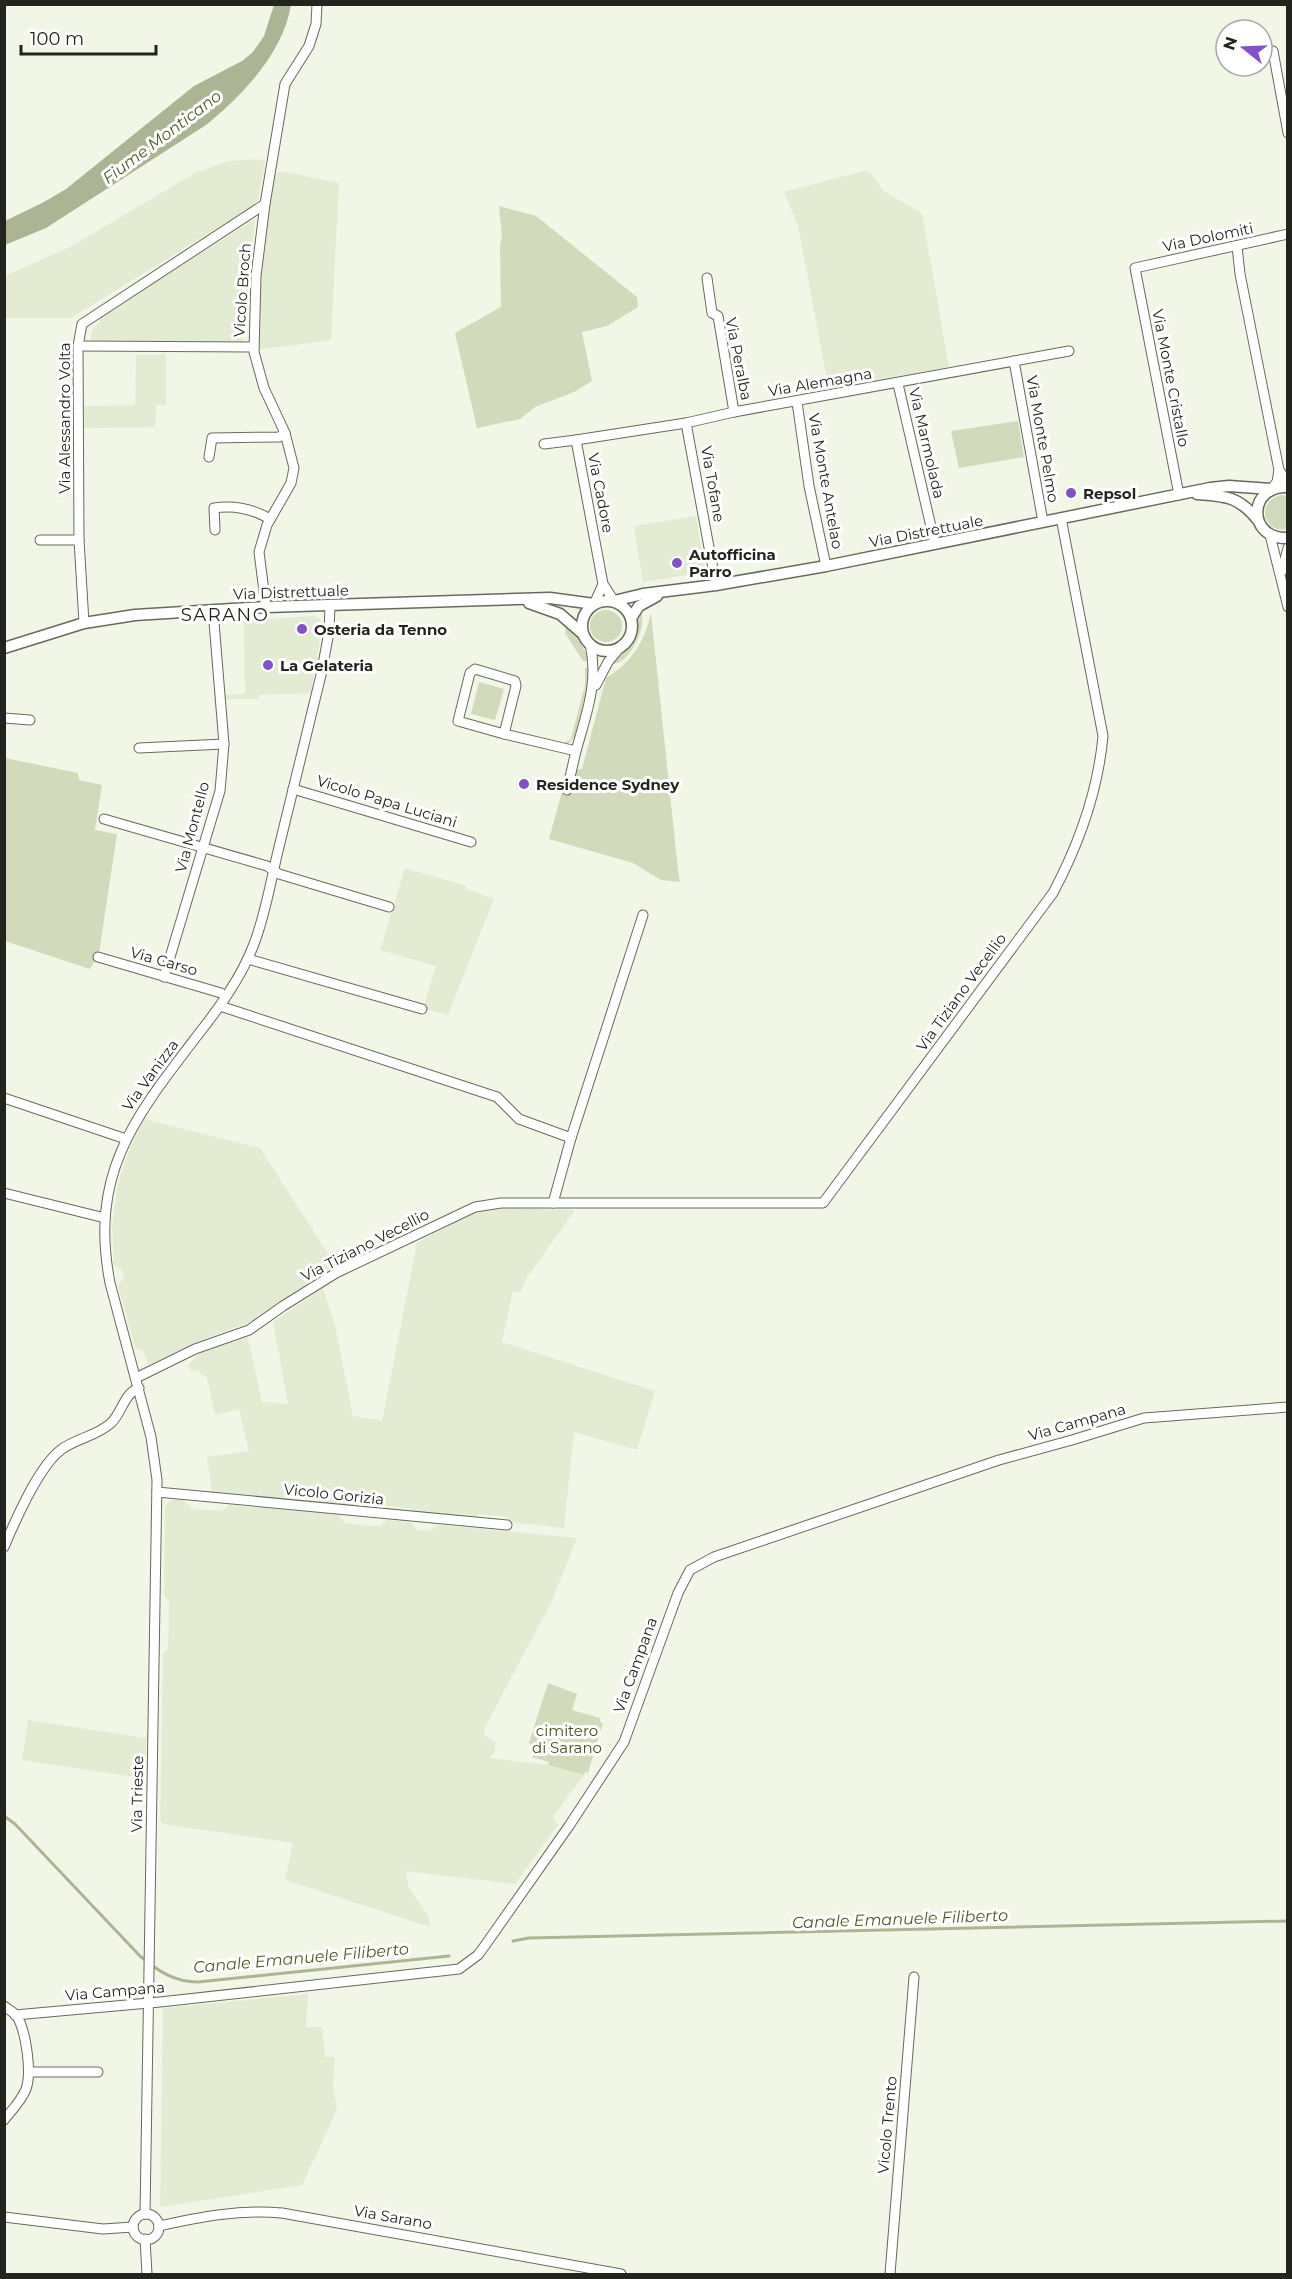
<svg xmlns="http://www.w3.org/2000/svg" width="1292" height="2279" viewBox="0 0 1292 2279" font-family="Montserrat,sans-serif">
<rect width="100%" height="100%" fill="#f2f6e6"/>
<g fill="#e4ebd3">
<path d="M 259,159 L 265,162 L 258,201 L 248,209 L 71,318 L 5,318 L 5,276 L 70,247 L 195,173 L 228,161 Z"/>
<path d="M 864,171 L 870,173 L 885,192 L 922,213 L 949,367 L 829,390 L 798,226 L 784,192 Z"/>
<path d="M 278,172 L 286,172 L 339,183 L 331,340 L 255,350 L 256,297 L 269,183 Z"/>
<path d="M 255,219 L 243,341 L 240,344 L 93,342 L 91,338 L 91,332 L 99,322 L 101,316 Z"/>
<path d="M 166,353 L 166,405 L 156,405 L 155,427 L 84,428 L 84,406 L 135,405 L 136,355 L 159,355 Z"/>
<path d="M 696,516 L 705,572 L 643,582 L 634,526 Z"/>
<path d="M 315,616 L 320,619 L 322,627 L 311,693 L 259,695 L 259,699 L 223,699 L 223,695 L 245,694 L 244,621 Z"/>
<path d="M 405,868 L 467,886 L 466,889 L 494,899 L 448,1015 L 423,1008 L 436,966 L 380,950 Z"/>
<path d="M 144,1119 L 260,1148 L 336,1266 L 255,1320 L 199,1341 L 148,1365 L 143,1350 L 135,1348 L 118,1285 L 124,1278 L 122,1270 L 114,1266 L 112,1227 L 117,1187 L 129,1150 Z"/>
<path d="M 498,1208 L 575,1210 L 525,1280 L 521,1292 L 513,1291 L 502,1342 L 655,1391 L 637,1450 L 574,1432 L 564,1528 L 510,1522 L 508,1517 L 478,1514 L 477,1519 L 412,1513 L 412,1509 L 365,1503 L 364,1507 L 318,1503 L 311,1495 L 284,1495 L 285,1499 L 212,1493 L 207,1457 L 249,1451 L 239,1409 L 215,1415 L 207,1378 L 197,1370 L 190,1371 L 188,1365 L 201,1352 L 248,1337 L 262,1402 L 288,1404 L 273,1322 L 323,1288 L 335,1325 L 353,1416 L 382,1421 L 417,1243 L 465,1216 L 477,1211 Z"/>
<path d="M 175,1499 L 183,1500 L 193,1509 L 222,1511 L 229,1505 L 338,1515 L 345,1523 L 358,1525 L 380,1526 L 387,1520 L 410,1522 L 417,1530 L 429,1531 L 439,1525 L 577,1538 L 551,1603 L 484,1729 L 484,1735 L 496,1743 L 494,1754 L 488,1758 L 548,1765 L 584,1775 L 553,1817 L 558,1825 L 515,1884 L 406,1871 L 409,1888 L 428,1915 L 430,1927 L 285,1880 L 293,1843 L 163,1824 L 160,1821 L 163,1654 L 168,1649 L 169,1600 L 164,1596 L 165,1507 L 168,1502 Z"/>
<path d="M 28,1720 L 146,1738 L 146,1759 L 142,1767 L 141,1778 L 22,1760 Z"/>
<path d="M 308,1994 L 306,2027 L 322,2027 L 325,2057 L 335,2057 L 333,2086 L 337,2110 L 302,2185 L 160,2207 L 163,2008 Z"/>
</g>
<g fill="#d1daba">
<path d="M 499,206 L 536,216 L 637,297 L 638,307 L 607,326 L 582,332 L 592,381 L 574,392 L 535,407 L 520,419 L 477,428 L 455,333 L 501,307 L 500,246 L 502,237 Z"/>
<path d="M 1018,421 L 1024,457 L 959,468 L 951,431 Z"/>
<path d="M 1281,495 L 1288,496 L 1287,529 C 1262,534 1256,501 1281,495 Z"/>
<circle cx="606" cy="626" r="16"/>
<path d="M 641,612 C 647,627 630,665 611,664 L 632,639 Z"/>
<path d="M 651,613 L 678,870 L 680,882 L 661,880 L 633,863 L 549,839 L 568,770 L 582,769 L 606,678 C 632,662 644,643 651,613 Z"/>
<path d="M 567,624 L 577,635 L 590,662 L 583,661 L 565,633 Z"/>
<path d="M 591,666 L 590,680 L 575,737 L 569,743 L 562,744 L 571,739 L 585,685 L 585,668 Z"/>
<path d="M 479,682 L 504,689 L 495,720 L 471,714 Z"/>
<path d="M 5,758 L 78,773 L 79,780 L 102,785 L 95,830 L 117,834 L 99,953 L 90,969 L 5,941 Z"/>
<path d="M 548,1683 L 577,1694 L 572,1710 L 600,1718 L 600,1722 L 603,1723 L 588,1773 L 585,1772 L 584,1775 L 548,1765 L 549,1762 L 532,1757 L 534,1752 L 530,1750 L 531,1744 L 529,1743 Z"/>
</g>
<path fill="#acb593" d="M 274,5 L 291,5 C 283,53 243,95 206,125 L 46,228 L 5,245 L 5,221 L 44,202 L 66,189 L 194,86 L 242,61 L 253,52 L 264,36 Z"/>
<g fill="none" stroke-linecap="round" stroke-linejoin="round">
<g stroke="#acb593" stroke-width="3">
<path d="M 4,1816 L 15,1824 L 140,1956 C 158,1971 174,1982 198,1982 L 449,1956"/>
<path d="M 513,1941 L 529,1938 L 1288,1921"/>
</g>
<defs>
<g id="minor">
<path d="M 1273,51 L 1288,133"/>
<path d="M 1237,246 L 1240,274 L 1279,470"/>
<path d="M 707,278 L 712,313 L 718,316 L 734,412"/>
<path d="M 78,346 L 254,347"/>
<path d="M 1014,361 L 1043,522"/>
<path d="M 898,384 L 935,544"/>
<path d="M 797,402 L 809,486 L 826,566"/>
<path d="M 686,423 L 716,585"/>
<path d="M 576,440 L 686,423 L 734,412 L 1069,351"/>
<path d="M 544,444 L 576,440 L 603,584"/>
<path d="M 209,457 L 212,438 L 279,437 L 285,433"/>
<path d="M 1271,489 L 1277,482 L 1279,470 L 1288,483"/>
<path d="M 1179,495 L 1135,268 L 1288,234"/>
<path d="M 215,530 L 214,508 C 234,505 253,509 270,519"/>
<path d="M 1270,535 L 1288,607"/>
<path d="M 40,540 L 79,540"/>
<path d="M 1282,571 L 1288,548"/>
<path d="M 594,604 L 603,584 L 614,601"/>
<path d="M 266,607 L 259,552 L 267,525 L 291,483 L 294,468 L 285,433 L 264,388 L 254,352 L 256,276 L 265,204 L 285,84 L 309,46 L 316,24 L 317,4"/>
<path d="M 84,623 L 79,540 L 78,346 L 82,324 L 265,204"/>
<path d="M 475,669 L 515,681 L 516,686 L 504,734 L 458,721 L 470,673 Z"/>
<path d="M 596,685 L 608,662 L 622,645"/>
<path d="M 4,718 L 30,720"/>
<path d="M 504,734 L 576,751 C 586,715 599,682 590,644"/>
<path d="M 139,748 L 224,744"/>
<path d="M 293,789 L 471,842"/>
<path d="M 567,790 L 576,751"/>
<path d="M 104,819 L 267,866 L 279,874 L 389,907"/>
<path d="M 98,957 L 221,993"/>
<path d="M 248,959 L 422,1009"/>
<path d="M 164,977 L 220,791 L 224,744 L 213,610"/>
<path d="M 220,1006 L 497,1097 L 519,1119 L 571,1138"/>
<path d="M 4,1098 L 126,1139"/>
<path d="M 4,1193 L 105,1218"/>
<path d="M 553,1203 L 571,1138 L 643,915"/>
<path d="M 136,1378 L 195,1349 L 249,1330 L 283,1306 L 336,1273 L 475,1207 L 501,1203 L 823,1203 L 1053,893 C 1079,844 1098,791 1103,736 L 1061,518"/>
<path d="M 157,1492 L 507,1525"/>
<path d="M 4,1547 C 15,1521 39,1465 62,1449 C 77,1438 97,1436 111,1423 C 122,1413 124,1393 139,1388"/>
<path d="M 4,2006 C 8,2009 13,2012 16,2015 C 26,2029 32,2073 26,2089 C 22,2100 12,2110 4,2120"/>
<path d="M 15,2015 L 160,2002 L 459,1969 L 478,1955 L 486,1944 L 569,1826 L 624,1742 L 678,1593 L 690,1570 L 714,1557 L 999,1460 L 1072,1440 L 1144,1418 L 1288,1407"/>
<path d="M 29,2072 L 98,2072"/>
<path d="M 145,2214 L 157,1480 L 151,1437 L 110,1283 C 89,1174 134,1118 197,1036 C 219,1008 241,978 254,944 C 266,913 271,879 279,847 C 293,790 307,732 321,675 L 329,632 L 330,606"/>
<circle cx="146" cy="2227" r="13"/>
<path d="M 4,2217 L 103,2229 L 133,2227"/>
<path d="M 159,2226 C 200,2217 240,2209 282,2213 L 621,2274"/>
<path d="M 145,2239 L 147,2274"/>
<path d="M 890,2274 L 914,1977"/>
</g>
<g id="major">
<path d="M 1288,487 C 1247,485 1247,540 1288,538"/>
<path d="M 1197,494 C 1225,496 1238,496 1257,519"/>
<path d="M 614,601 L 643,594 L 716,585 L 826,566 L 1210,488 L 1229,486 L 1271,489"/>
<circle cx="607" cy="626" r="25"/>
<path d="M 529,603 L 560,614 L 583,634"/>
<path d="M 631,618 L 639,606 L 657,596"/>
<path d="M 4,648 L 84,623 L 135,615 L 266,607 L 550,598 L 594,604"/>
</g>
</defs>
<use href="#minor" stroke="#676b5d" stroke-width="11"/>
<use href="#major" stroke="#676b5d" stroke-width="13"/>
<use href="#minor" stroke="#fff" stroke-width="9"/>
<use href="#major" stroke="#fff" stroke-width="10"/>
</g>
<g fill="#8250c8" stroke="#fff" stroke-width="2">
<circle cx="1071" cy="493" r="6"/>
<circle cx="677" cy="563" r="6"/>
<circle cx="302" cy="629" r="6"/>
<circle cx="268" cy="665" r="6"/>
<circle cx="524" cy="784" r="6"/>
</g>
<g text-anchor="middle" dominant-baseline="central" stroke-width="6" stroke-linejoin="round" paint-order="stroke">
<g font-size="15" fill="#23241e" stroke="#fff">
<text transform="translate(1208 237) rotate(-12)">Via Dolomiti</text>
<text transform="translate(242 290) rotate(-86)">Vicolo Broch</text>
<text transform="translate(739 359) rotate(79)">Via Peralba</text>
<text transform="translate(1171 378) rotate(79)">Via Monte Cristallo</text>
<text transform="translate(820 382) rotate(-10)">Via Alemagna</text>
<text transform="translate(64 418) rotate(-90)">Via Alessandro Volta</text>
<text transform="translate(1043 439) rotate(80)">Via Monte Pelmo</text>
<text transform="translate(927 443) rotate(77)">Via Marmolada</text>
<text transform="translate(826 481) rotate(80)">Via Monte Antelao</text>
<text transform="translate(713 484) rotate(80)">Via Tofane</text>
<text transform="translate(601 493) rotate(79)">Via Cadore</text>
<text transform="translate(926 531) rotate(-11)">Via Distrettuale</text>
<text transform="translate(291 592) rotate(-2)">Via Distrettuale</text>
<text transform="translate(387 801) rotate(17)">Vicolo Papa Luciani</text>
<text transform="translate(192 827) rotate(-75)">Via Montello</text>
<text transform="translate(164 961) rotate(16)">Via Carso</text>
<text transform="translate(961 992) rotate(-54)">Via Tiziano Vecellio</text>
<text transform="translate(150 1075) rotate(-54)">Via Vanizza</text>
<text transform="translate(365 1245) rotate(-27)">Via Tiziano Vecellio</text>
<text transform="translate(1077 1422) rotate(-16)">Via Campana</text>
<text transform="translate(334 1494) rotate(6)">Vicolo Gorizia</text>
<text transform="translate(635 1665) rotate(-70)">Via Campana</text>
<text transform="translate(137 1794) rotate(-89)">Via Trieste</text>
<text transform="translate(115 1991) rotate(-5)">Via Campana</text>
<text transform="translate(887 2125) rotate(-85)">Vicolo Trento</text>
<text transform="translate(393 2217) rotate(10)">Via Sarano</text>
</g>
<g font-size="15" font-weight="bold" fill="#23241e" stroke="#fff" text-anchor="start">
<text x="1083" y="493">Repsol</text>
<text x="689" y="554">Autofficina<tspan x="689" dy="17">Parro</tspan></text>
<text x="314" y="629">Osteria da Tenno</text>
<text x="280" y="665">La Gelateria</text>
<text x="536" y="784">Residence Sydney</text>
</g>
<g font-size="15" fill="#47521c" stroke="#fff">
<text x="567" y="1730">cimitero<tspan x="567" dy="17">di Sarano</tspan></text>
</g>
<g font-size="16" font-style="italic" fill="#4e5924" stroke="#fff">
<text transform="translate(162 137) rotate(-37)">Fiume Monticano</text>
<text transform="translate(900 1919) rotate(-2)">Canale Emanuele Filiberto</text>
<text transform="translate(301 1958) rotate(-5)">Canale Emanuele Filiberto</text>
</g>
<g font-size="18" letter-spacing="1.5" fill="#23241e" stroke="#fff">
<text x="225" y="615">SARANO</text>
</g>
</g>
<rect width="1292" height="2279" fill="none" stroke="#23241e" stroke-width="12"/>
<g transform="translate(1244 48) rotate(288)"><circle r="28" fill="#ffffff" stroke="#a7a7a5" stroke-width="1.5"/>
<path d="M0-4.5L10 22L0 15L-10 22Z" fill="#8250c8"/>
<text y="-9" font-size="16" font-weight="bold" text-anchor="middle" fill="#23241e">N</text>
</g>
<path d="M21 45v9h135v-9" fill="none" stroke="#23241e" stroke-width="3"/>
<text x="30" y="45" font-size="18" fill="#23241e" stroke="#ffffff" stroke-width="4.5" paint-order="stroke">100 m</text>
</svg>
